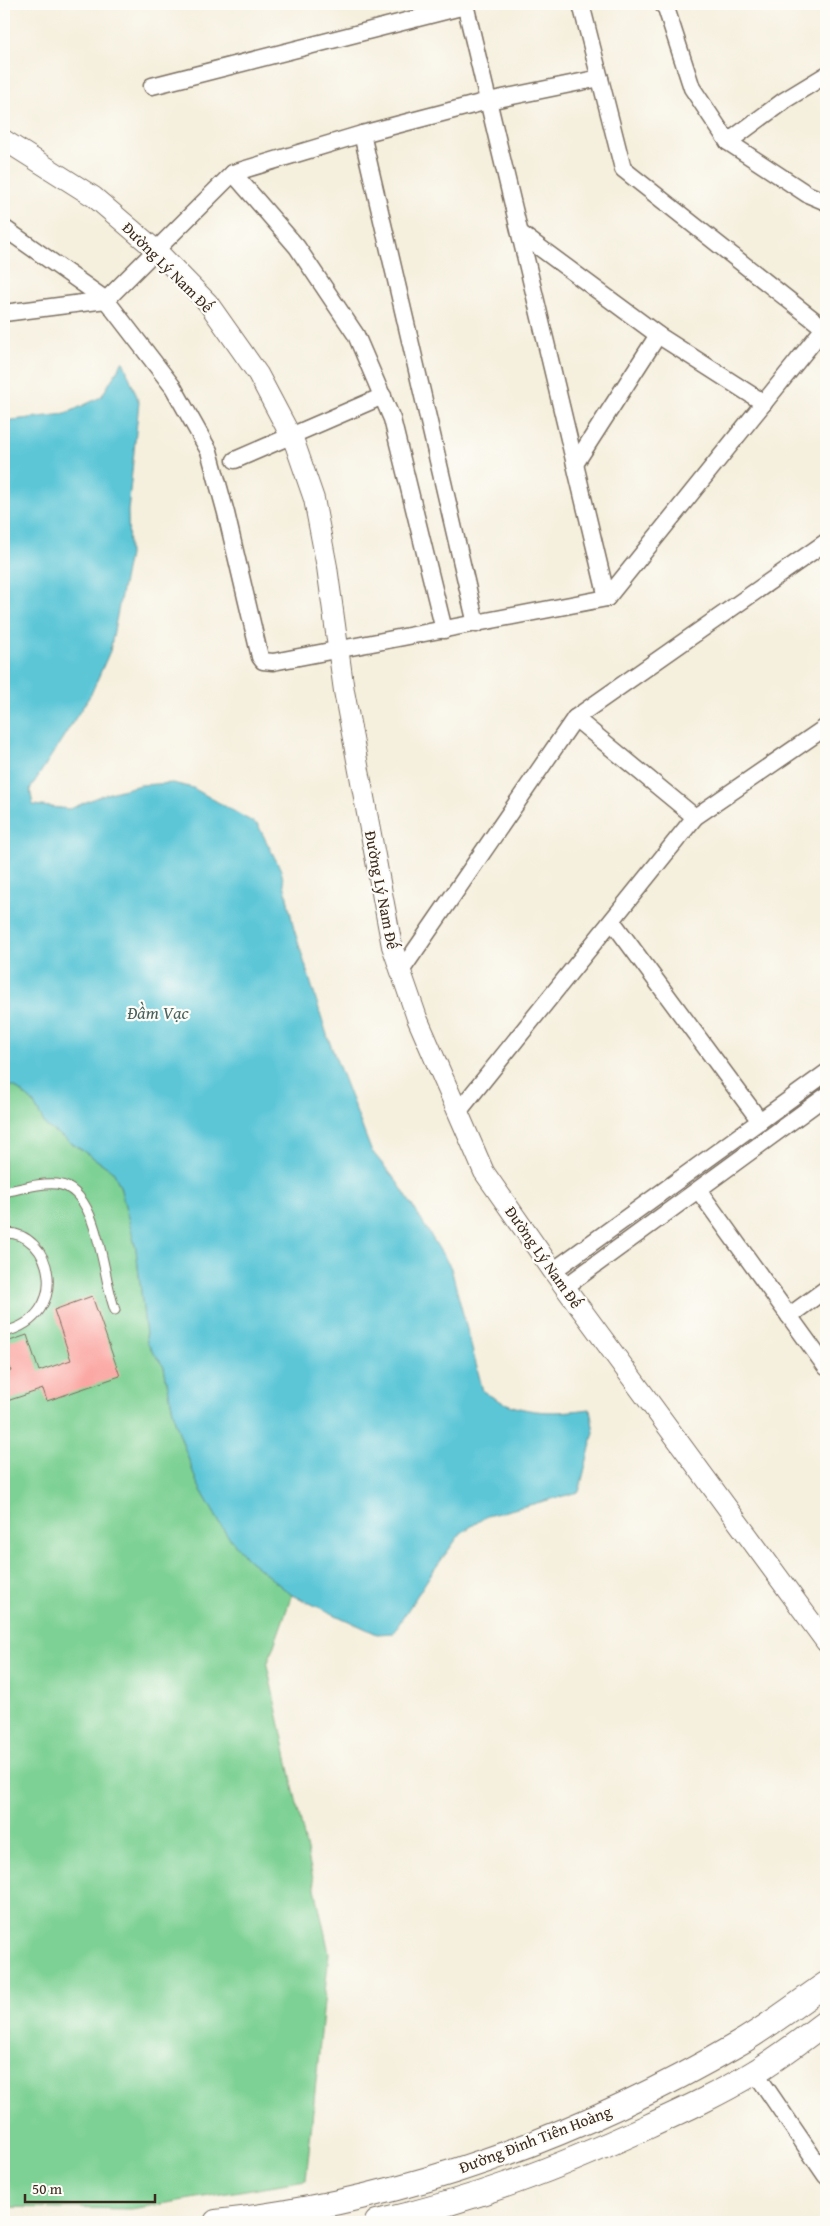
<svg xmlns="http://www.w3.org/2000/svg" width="830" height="2226" viewBox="0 0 830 2226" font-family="'Gentium Book Plus',serif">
<rect width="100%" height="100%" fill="#fdfcf7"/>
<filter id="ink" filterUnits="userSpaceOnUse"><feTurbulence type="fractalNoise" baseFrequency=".02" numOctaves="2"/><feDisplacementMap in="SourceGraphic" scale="10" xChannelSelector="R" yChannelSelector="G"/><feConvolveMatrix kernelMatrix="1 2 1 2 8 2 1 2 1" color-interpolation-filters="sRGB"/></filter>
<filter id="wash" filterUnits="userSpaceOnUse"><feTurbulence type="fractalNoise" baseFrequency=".0096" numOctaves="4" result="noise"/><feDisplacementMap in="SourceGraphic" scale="20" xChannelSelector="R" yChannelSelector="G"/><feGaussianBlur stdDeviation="1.12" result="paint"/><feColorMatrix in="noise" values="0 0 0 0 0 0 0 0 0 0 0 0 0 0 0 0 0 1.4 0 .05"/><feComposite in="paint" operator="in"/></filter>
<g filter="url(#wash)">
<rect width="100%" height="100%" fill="#f5efdd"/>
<path fill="#7ed194" stroke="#5c7e59" d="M 4,1085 L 15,1087 L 33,1102 L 46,1126 L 113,1171 L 120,1186 L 136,1249 L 147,1343 L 164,1367 L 175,1421 L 197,1483 L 225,1532 L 247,1559 L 292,1595 L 267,1665 L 329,1953 L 306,2180 L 131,2209 L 4,2207 Z"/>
<path fill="#5cc6d7" stroke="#4c787a" d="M 123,361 L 139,402 L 128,511 L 129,555 L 110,651 L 91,694 L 30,789 L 33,805 L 70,809 L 102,795 L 140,785 L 173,783 L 193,788 L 258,825 L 281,870 L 294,929 L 328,1038 L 371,1150 L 398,1183 L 451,1268 L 483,1391 C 518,1415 550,1414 590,1409 L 594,1432 L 579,1492 L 487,1516 L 461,1533 L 431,1574 L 393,1633 L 377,1634 L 292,1595 L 247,1559 L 225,1532 L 197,1483 L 175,1421 L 164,1367 L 147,1343 L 136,1249 L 120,1186 L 113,1171 L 46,1126 L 33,1102 L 15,1087 L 4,1085 L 4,421 L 65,414 L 101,397 Z"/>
<g id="blocks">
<path fill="#fba4a0" d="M 92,1296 L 120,1376 L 47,1401 L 43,1389 L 4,1402 L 4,1373 L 11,1371 L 4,1350 L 4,1343 L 27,1335 L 39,1371 L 71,1360 L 54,1310 Z"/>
</g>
</g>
<g filter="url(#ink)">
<use href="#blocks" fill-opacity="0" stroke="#7c6f61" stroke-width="1"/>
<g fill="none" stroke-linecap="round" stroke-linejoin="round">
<defs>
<g id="service">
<path d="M 4,1192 C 21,1189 39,1182 57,1184 C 100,1189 102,1278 115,1310"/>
<path d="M 4,1233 C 52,1230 73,1316 4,1332"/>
</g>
<g id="minor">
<path d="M 465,4 L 607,598"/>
<path d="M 662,4 L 666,8 L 692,88 L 728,142 L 807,194 L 826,202"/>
<path d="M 152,86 L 465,6"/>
<path d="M 362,134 L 476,624"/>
<path d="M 728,142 L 785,100 L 826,75"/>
<path d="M 233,173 L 297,247 L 356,335 L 392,419 L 444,630"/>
<path d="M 4,228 L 106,300 L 173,387 L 209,451 L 226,513 L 260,657 L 263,661 L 273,662 L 607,598 L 824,328 L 623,169 L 581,4"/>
<path d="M 520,233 L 658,335 L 764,403"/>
<path d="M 4,313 L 106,300 L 233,173 L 362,134 L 488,101 L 600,78"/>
<path d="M 235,460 L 383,396"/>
<path d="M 575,464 L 658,335"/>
<path d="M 575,718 L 695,817"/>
<path d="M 612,921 L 760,1121"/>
<path d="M 401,971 L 575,718 L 826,542"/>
<path d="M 458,1112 L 695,817 L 826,727"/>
<path d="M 699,1191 L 826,1367"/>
<path d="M 553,1271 L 826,1073"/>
<path d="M 565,1287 L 826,1096"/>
<path d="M 789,1316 L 826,1289"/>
<path d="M 755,2072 L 826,2176"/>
</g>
<path id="tertiary" d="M 4,140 L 94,197 L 157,251 L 208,303 L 258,374 L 295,444 L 314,499 L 327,567 L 344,691 L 392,946 L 417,1018 L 484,1172 L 553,1271 L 826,1642"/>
<g id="secondary">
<path d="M 216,2222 C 400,2202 579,2137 738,2044 C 769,2026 797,2004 826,1984"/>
<path d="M 377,2222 C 474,2200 558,2168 647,2127 C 684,2110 721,2093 755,2072 C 780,2057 803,2039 826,2022"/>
</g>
</defs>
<use href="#service" stroke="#7c6f61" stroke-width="11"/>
<use href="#minor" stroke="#7c6f61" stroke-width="19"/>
<use href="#tertiary" stroke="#7c6f61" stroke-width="22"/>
<use href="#secondary" stroke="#7c6f61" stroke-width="26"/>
<use href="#service" stroke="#fff" stroke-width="9"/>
<use href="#minor" stroke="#fff" stroke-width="16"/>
<use href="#tertiary" stroke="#fff" stroke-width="20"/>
<use href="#secondary" stroke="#fff" stroke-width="24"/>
</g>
</g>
<g text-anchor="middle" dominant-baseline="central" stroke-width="4.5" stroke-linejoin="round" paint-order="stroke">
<g font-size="16" fill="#3b2a1e" stroke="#fdfcf7">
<text transform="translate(168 267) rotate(45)">Đường Lý Nam Đế</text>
<text transform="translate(382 890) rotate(79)">Đường Lý Nam Đế</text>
<text transform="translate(544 1257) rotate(55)">Đường Lý Nam Đế</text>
<text transform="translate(535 2139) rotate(-21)">Đường Đinh Tiên Hoàng</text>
</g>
<g font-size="18" font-style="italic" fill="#47615f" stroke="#fdfcf7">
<text x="158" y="1012">Đầm Vạc</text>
</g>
</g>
<rect width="830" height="2226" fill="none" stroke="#fdfcf7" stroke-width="20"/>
<path d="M25 2194v8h130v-8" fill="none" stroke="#3b2a1e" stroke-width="2.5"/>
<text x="32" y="2194" font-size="15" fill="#3b2a1e" stroke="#fdfcf7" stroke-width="4" paint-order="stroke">50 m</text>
</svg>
